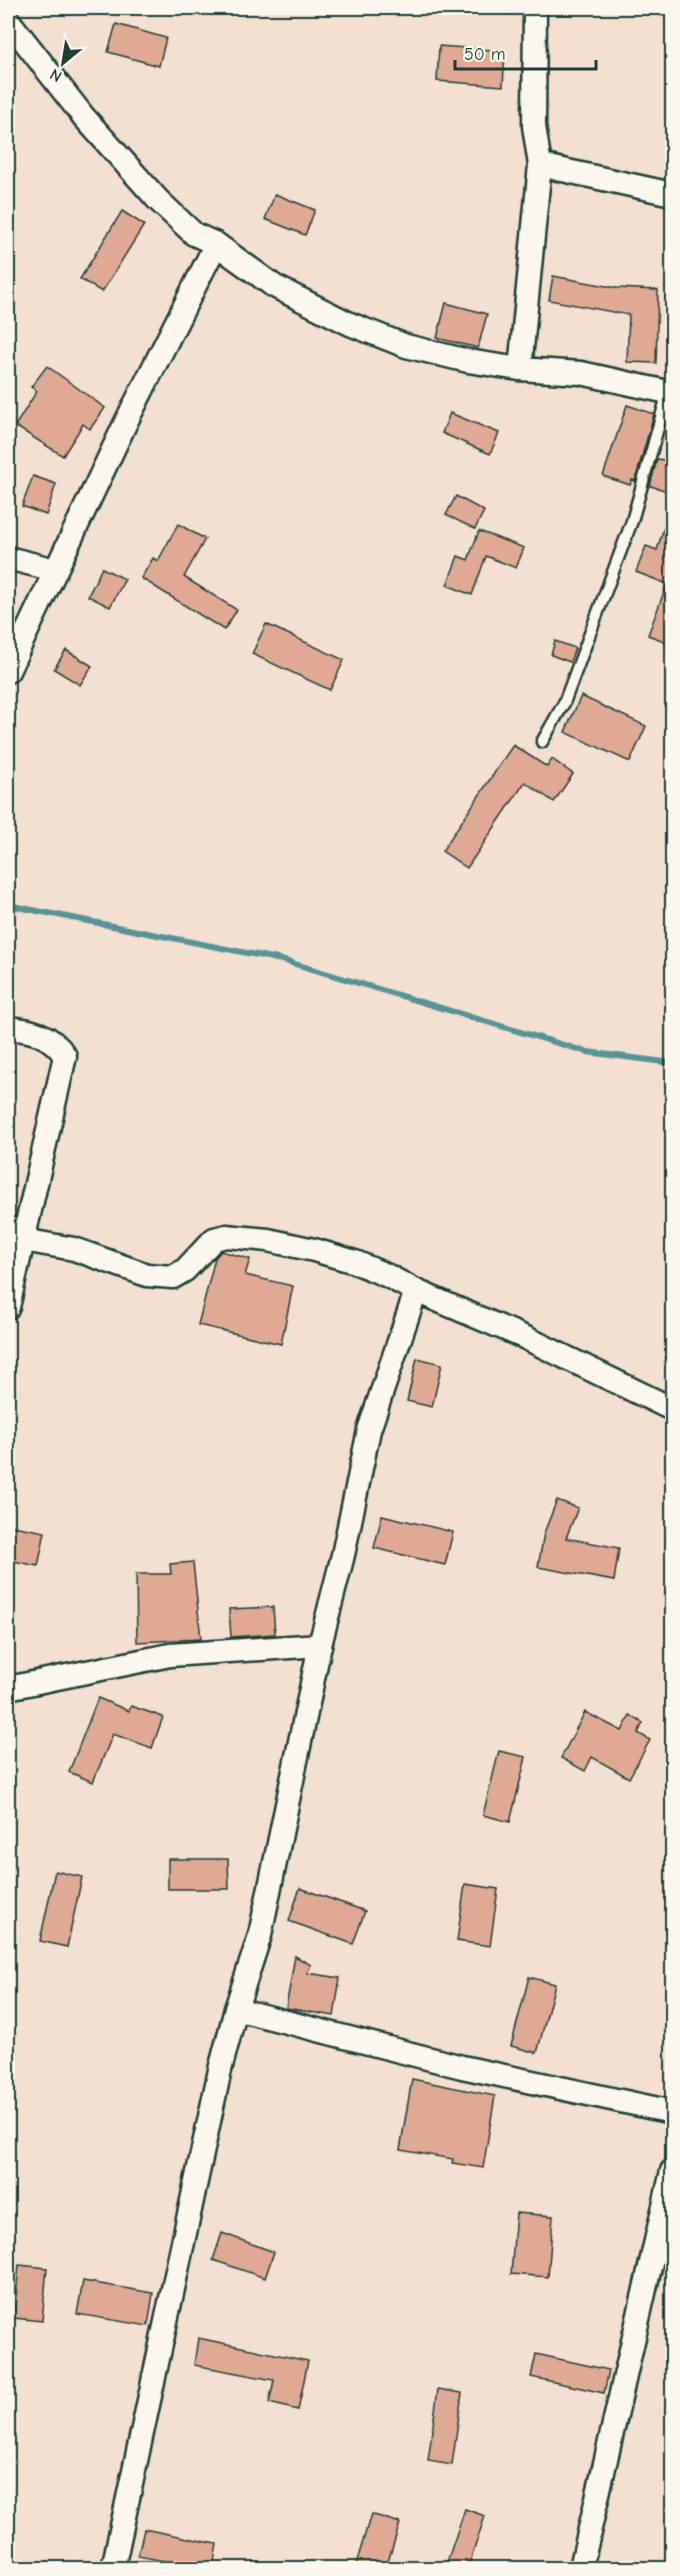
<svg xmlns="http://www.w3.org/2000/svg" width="680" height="2576" viewBox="0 0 680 2576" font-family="'Comic Neue',sans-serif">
<rect width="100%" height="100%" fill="#f3e0d1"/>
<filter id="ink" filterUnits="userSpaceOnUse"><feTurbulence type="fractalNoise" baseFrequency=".0167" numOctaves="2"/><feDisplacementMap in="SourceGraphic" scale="12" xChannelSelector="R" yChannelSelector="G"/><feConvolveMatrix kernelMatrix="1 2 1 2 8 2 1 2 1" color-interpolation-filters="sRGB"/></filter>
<g filter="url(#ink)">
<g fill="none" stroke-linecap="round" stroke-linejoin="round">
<path stroke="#579495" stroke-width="6" d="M 8,905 L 282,960 L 587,1052 L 672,1063"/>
</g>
<g fill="#dfa993" stroke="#1f3d34" stroke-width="1.5">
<path d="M 116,24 L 166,38 L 159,66 L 108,52 Z"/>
<path d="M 439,46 L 505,51 L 503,86 L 437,81 Z"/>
<path d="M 275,194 L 315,210 L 305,235 L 265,219 Z"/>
<path d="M 122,211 L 144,225 L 102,292 L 80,279 Z"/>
<path d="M 553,276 L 617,288 L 658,290 L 656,363 L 627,362 L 629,315 L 549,300 Z"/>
<path d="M 446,303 L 487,314 L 478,348 L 437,338 Z"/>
<path d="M 47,366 L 105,408 L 90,429 L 83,424 L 63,456 L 15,426 L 37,391 L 31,387 Z"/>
<path d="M 627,405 L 654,414 L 635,481 L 632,480 L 630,485 L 603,476 Z"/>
<path d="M 450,413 L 499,433 L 490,454 L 442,433 Z"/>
<path d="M 657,459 L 672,461 L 672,492 L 650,486 Z"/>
<path d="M 33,476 L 56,484 L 46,515 L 22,506 Z"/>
<path d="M 456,496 L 484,511 L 475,529 L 446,515 Z"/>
<path d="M 669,511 L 672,512 L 672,644 L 648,635 L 667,584 L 636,572 L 646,546 L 657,550 Z"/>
<path d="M 178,524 L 205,539 L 184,577 L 237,610 L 224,630 L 141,578 L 153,558 L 158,561 Z"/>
<path d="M 479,531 L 524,548 L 516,568 L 486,556 L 472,595 L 447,585 L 458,556 L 468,560 Z"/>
<path d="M 102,568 L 125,579 L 110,607 L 88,596 Z"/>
<path d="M 266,624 L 344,660 L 330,690 L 252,654 Z"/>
<path d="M 555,641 L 575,648 L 570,662 L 551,655 Z"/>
<path d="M 66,650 L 92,666 L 80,685 L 54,669 Z"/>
<path d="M 581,696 L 646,726 L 630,762 L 565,732 Z"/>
<path d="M 513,745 L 547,767 L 552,759 L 573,774 L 554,802 L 525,782 L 467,868 L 442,851 Z"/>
<path d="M 221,1251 L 250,1259 L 245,1275 L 293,1286 L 281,1344 L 198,1325 L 215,1258 Z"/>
<path d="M 417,1358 L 442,1364 L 432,1407 L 407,1401 Z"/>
<path d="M 557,1500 L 578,1508 L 566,1538 L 619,1548 L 614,1581 L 538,1567 L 544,1533 Z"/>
<path d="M 382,1515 L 453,1532 L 445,1565 L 374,1548 Z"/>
<path d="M 8,1525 L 45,1532 L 38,1566 L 8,1560 Z"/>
<path d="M 193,1562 L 201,1639 L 137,1642 L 136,1574 L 171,1574 L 170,1564 Z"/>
<path d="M 273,1607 L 275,1634 L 231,1637 L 229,1609 Z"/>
<path d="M 98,1698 L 129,1711 L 131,1706 L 163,1717 L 152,1748 L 113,1734 L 93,1782 L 69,1772 Z"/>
<path d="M 585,1712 L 622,1731 L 630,1715 L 643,1723 L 638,1733 L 650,1740 L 629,1778 L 592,1757 L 585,1771 L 561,1758 Z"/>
<path d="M 499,1751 L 526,1757 L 510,1822 L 483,1815 Z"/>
<path d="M 168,1859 L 228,1859 L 229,1889 L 168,1889 Z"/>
<path d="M 55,1871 L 82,1877 L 67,1947 L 40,1941 Z"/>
<path d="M 465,1884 L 498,1889 L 490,1946 L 457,1941 Z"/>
<path d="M 300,1888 L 365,1911 L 353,1944 L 289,1921 Z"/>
<path d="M 295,1956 L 311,1965 L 307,1973 L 340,1978 L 334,2016 L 286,2008 Z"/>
<path d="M 529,1977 L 555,1984 L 537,2053 L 511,2046 Z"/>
<path d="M 412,2079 L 495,2096 L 483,2168 L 452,2163 L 453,2159 L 400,2150 Z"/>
<path d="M 516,2213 L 553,2216 L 548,2277 L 511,2274 Z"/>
<path d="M 222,2233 L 274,2252 L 265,2278 L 213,2260 Z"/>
<path d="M 19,2265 L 47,2268 L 42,2321 L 14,2318 Z"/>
<path d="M 83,2281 L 153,2293 L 148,2326 L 77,2314 Z"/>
<path d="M 198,2338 L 308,2361 L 298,2410 L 269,2403 L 274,2380 L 194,2365 Z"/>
<path d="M 536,2354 L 609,2370 L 604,2393 L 531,2377 Z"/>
<path d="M 438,2389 L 462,2393 L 452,2465 L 428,2461 Z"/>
<path d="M 465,2509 L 485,2516 L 468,2568 L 445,2568 Z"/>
<path d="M 371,2514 L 400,2523 L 386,2568 L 355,2568 Z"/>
<path d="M 144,2529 L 217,2544 L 213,2568 L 201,2568 L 138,2556 Z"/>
</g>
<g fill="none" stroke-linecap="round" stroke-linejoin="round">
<defs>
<path id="lane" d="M 542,742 L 564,703 L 632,521 L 668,392"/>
<g id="street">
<path d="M 8,20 L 83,116 L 158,200 L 194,234 L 216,244 L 274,286 L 350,324 L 406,346 L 468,361 L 520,369 L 581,373 L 672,393"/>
<path d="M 540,165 L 672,194"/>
<path d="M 520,369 L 540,165 L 534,126 L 535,8"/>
<path d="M 8,558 L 55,570"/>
<path d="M 8,671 L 127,420 L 216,244"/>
<path d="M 8,1028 C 31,1030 51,1034 65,1056 L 8,1307"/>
<path d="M 8,1227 L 23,1240 L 74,1249 L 147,1275 L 173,1277 L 185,1270 L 214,1239 L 226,1236 L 268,1240 L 314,1250 L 355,1262 L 388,1276 L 416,1291 L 526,1338 L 672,1409"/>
<path d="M 8,1688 L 170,1655 L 320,1645"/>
<path d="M 236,2009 L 462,2067 L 672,2112"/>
<path d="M 113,2568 L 220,2070 L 236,2009 L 260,1935 L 320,1645 L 343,1555 L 369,1430 L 416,1291"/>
<path d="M 581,2568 L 672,2171"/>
</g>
</defs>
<use href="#lane" stroke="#1f3d34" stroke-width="15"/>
<use href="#street" stroke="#1f3d34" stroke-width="27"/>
<use href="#lane" stroke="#fbf7ec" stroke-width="10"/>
<use href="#street" stroke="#fbf7ec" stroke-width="22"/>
</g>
</g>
<rect width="680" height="2576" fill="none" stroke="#fbf7ec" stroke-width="30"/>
<rect x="15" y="15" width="650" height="2546" fill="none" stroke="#1f3d34" stroke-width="2" filter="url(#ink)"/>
<g transform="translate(63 63) rotate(210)" stroke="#fbf7ec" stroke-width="4.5" paint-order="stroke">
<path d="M0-4.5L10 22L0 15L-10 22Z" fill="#1f3d34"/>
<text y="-9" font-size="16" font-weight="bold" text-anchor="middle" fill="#1f3d34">N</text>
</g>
<path d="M455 60v9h141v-9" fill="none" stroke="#1f3d34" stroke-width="3"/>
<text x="464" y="60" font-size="18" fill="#1f3d34" stroke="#fbf7ec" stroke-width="4.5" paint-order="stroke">50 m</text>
</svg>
